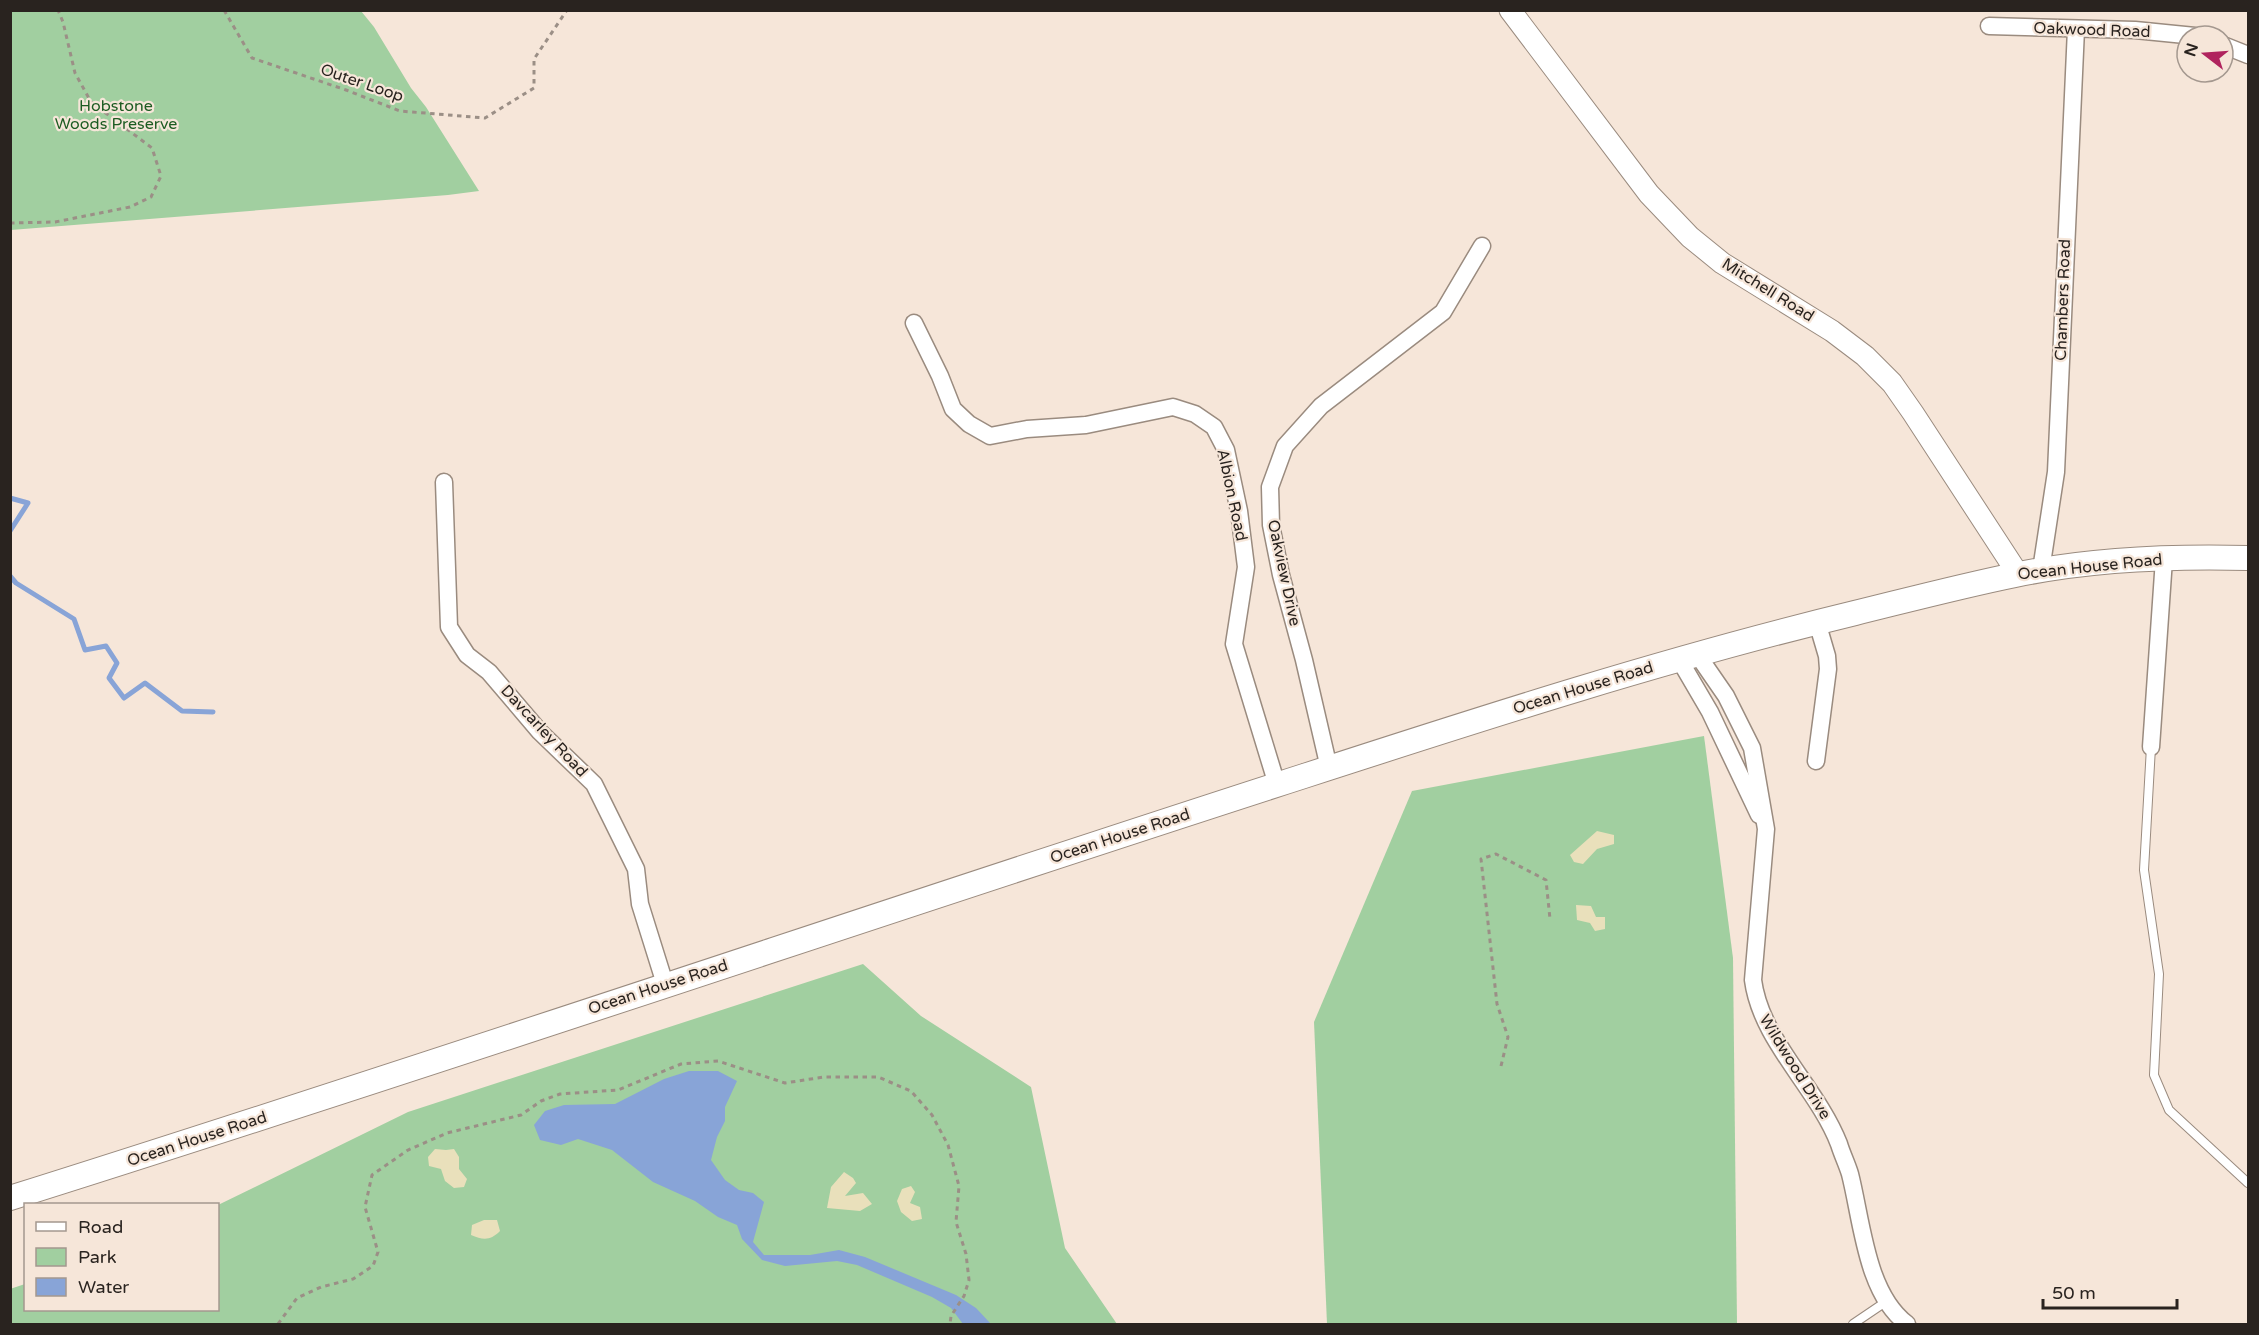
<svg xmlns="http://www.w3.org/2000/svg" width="2259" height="1335" viewBox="0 0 2259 1335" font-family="'Varela Round',sans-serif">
<rect width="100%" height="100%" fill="#f6e6d9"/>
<g fill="#a1cfa0">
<path d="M 11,10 L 361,11 L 374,27 L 411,88 L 426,107 L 479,191 L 448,195 L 11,230 Z"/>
<path d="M 1704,736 L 1733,958 L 1737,1324 L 1327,1324 L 1314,1022 L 1412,791 Z"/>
<path d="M 863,964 L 921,1016 L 1031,1087 L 1065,1248 L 1117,1324 L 11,1324 L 10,1289 L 25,1284 L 26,1310 L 218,1310 L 218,1205 L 408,1112 Z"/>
</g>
<g fill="#e9e0bb">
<path d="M 1597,831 L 1614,835 L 1614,844 L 1597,849 L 1583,864 L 1574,862 L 1570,855 Z"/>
<path d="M 1576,905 L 1591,906 L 1596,917 L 1605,917 L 1605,929 L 1595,931 L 1590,923 L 1577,920 Z"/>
<path d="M 435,1149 L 446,1150 L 454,1149 L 459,1157 L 459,1169 L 467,1179 L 464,1187 L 454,1188 L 445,1181 L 441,1169 L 429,1166 L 428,1157 Z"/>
<path d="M 844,1172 L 853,1178 L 856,1183 L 845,1196 L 863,1193 L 872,1204 L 860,1211 L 827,1208 L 831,1187 Z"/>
<path d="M 911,1186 L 915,1192 L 910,1203 L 920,1207 L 922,1219 L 912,1221 L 901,1212 L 897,1201 L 902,1189 Z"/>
<path d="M 484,1220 L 497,1220 L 500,1231 C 490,1241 483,1240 471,1235 L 472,1225 Z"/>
</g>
<path fill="#88a4d7" d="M 689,1071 L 718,1071 L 737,1081 L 725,1107 L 725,1121 L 717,1137 L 711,1160 L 725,1180 L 739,1190 L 753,1193 L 764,1202 L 753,1242 L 764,1255 L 810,1255 L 839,1250 L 865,1257 L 956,1295 L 976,1308 L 991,1324 L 963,1324 L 951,1308 L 932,1297 L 857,1265 L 837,1261 L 785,1266 L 762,1260 L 742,1239 L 737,1225 L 718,1217 L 695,1201 L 653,1182 L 612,1150 L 578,1139 L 561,1145 L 540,1140 L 534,1125 L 545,1111 L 564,1105 L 615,1104 L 664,1079 Z"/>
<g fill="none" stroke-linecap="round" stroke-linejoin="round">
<g stroke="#88a4d7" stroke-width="5">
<path d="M 10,498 L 28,503 L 10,531"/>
<path d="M 10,576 L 16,583 L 74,619 L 85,650 L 106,646 L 117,663 L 109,678 L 124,698 L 145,683 L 182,711 L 213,712"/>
</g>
<defs>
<g id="service">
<path d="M 2151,747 L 2144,870 L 2159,974 L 2154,1075 L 2169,1110 L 2248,1183"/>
<path d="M 1853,1324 L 1887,1301"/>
</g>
<g id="minor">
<path d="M 1989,26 L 2135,30 L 2195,36"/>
<path d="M 2223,45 L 2248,55"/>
<path d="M 914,323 L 940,376 L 953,409 L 969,424 L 990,436 L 1027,429 L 1086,425 L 1173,407 L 1195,414 L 1214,427 L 1226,450 L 1239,511 L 1246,567 L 1234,644 L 1277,785"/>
<path d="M 444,482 L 449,627 L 467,655 L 489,672 L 540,732 L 594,784 L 636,869 L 640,904 L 665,984"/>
<path d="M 2041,570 L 2056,472 L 2076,29"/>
<path d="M 1697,654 L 1726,696 L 1752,748 L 1766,829 L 1753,980 C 1761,1041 1817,1087 1839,1144 C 1842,1154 1847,1164 1850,1174 C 1862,1221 1866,1293 1907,1324"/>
<path d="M 1679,659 L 1710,712 L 1759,815"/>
<path d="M 2151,747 L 2164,559"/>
<path d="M 1816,761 L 1828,669 L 1827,656 L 1817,622"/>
<path d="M 1329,768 L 1304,660 L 1281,575 L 1271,525 L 1270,487 L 1285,446 L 1321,406 L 1443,312 L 1482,246"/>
</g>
<path id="tertiary" d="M 1510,10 L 1649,194 L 1690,237 L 1722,263 L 1832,331 L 1865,356 L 1892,383 L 1913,413 L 2018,574"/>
<path id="secondary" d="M 10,1198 C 443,1062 873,915 1304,776 C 1486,717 1669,658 1855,613 C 1908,600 1961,586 2015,575 C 2091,559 2171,556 2248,558"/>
</defs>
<use href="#service" stroke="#9a8b7f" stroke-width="10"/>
<use href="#minor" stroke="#9a8b7f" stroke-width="19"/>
<use href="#tertiary" stroke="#9a8b7f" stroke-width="23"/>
<use href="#secondary" stroke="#9a8b7f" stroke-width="26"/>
<g stroke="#9b8f86" stroke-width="3" stroke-dasharray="4.5 4.5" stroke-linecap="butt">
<path d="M 224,10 L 252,58 L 346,90 L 400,111 L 485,118 L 534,88 L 534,59 L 567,10"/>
<path d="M 10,223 L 55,222 L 130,207 L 151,197 L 161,176 L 152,148 L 91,102 L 75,73 L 63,22 L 58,10"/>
<path d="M 1501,1066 L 1508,1037 L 1497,1004 L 1481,859 L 1496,854 L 1546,880 L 1550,919"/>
<path d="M 278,1324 L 297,1298 L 321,1287 L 353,1279 L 373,1266 L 378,1252 L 365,1207 L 372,1175 L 408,1150 L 447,1133 L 521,1115 L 541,1101 L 560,1094 L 618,1090 L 681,1064 L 718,1061 L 785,1083 L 824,1077 L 878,1077 L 911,1091 L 932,1115 L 948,1145 L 959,1186 L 956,1222 L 966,1254 L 969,1280 L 964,1296 L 951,1316 L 950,1324"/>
</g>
<use href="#service" stroke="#fff" stroke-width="8"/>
<use href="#minor" stroke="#fff" stroke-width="16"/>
<use href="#tertiary" stroke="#fff" stroke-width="21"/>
<use href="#secondary" stroke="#fff" stroke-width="24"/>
</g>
<g text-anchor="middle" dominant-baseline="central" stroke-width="4.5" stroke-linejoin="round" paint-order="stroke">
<g font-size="16" fill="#29231f" stroke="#f6e6d9">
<text transform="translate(2092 30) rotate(2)">Oakwood Road</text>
<text transform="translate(362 83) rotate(19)">Outer Loop</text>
<text transform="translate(1768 290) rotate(32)">Mitchell Road</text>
<text transform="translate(2063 300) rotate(-88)">Chambers Road</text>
<text transform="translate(1232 495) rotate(78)">Albion Road</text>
<text transform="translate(2090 567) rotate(-6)">Ocean House Road</text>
<text transform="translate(1284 573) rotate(78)">Oakview Drive</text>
<text transform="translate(1583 688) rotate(-17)">Ocean House Road</text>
<text transform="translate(544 731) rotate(47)">Davcarley Road</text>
<text transform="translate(1120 836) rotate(-18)">Ocean House Road</text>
<text transform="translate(658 987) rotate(-18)">Ocean House Road</text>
<text transform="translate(1795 1067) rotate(58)">Wildwood Drive</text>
<text transform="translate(197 1139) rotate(-18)">Ocean House Road</text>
</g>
<g font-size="16" fill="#1d5c22" stroke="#f6e6d9">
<text x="116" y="106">Hobstone<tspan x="116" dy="18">Woods Preserve</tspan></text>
</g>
</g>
<rect width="2259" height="1335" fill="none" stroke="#29231f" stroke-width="24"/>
<rect x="24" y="1203" width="195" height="108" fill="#f6e6d9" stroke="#a4988f" stroke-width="1.5"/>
<rect x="36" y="1222" width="30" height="9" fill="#ffffff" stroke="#a4988f" stroke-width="1.5"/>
<text x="78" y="1233" font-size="18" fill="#29231f">Road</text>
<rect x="36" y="1248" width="30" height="18" fill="#a1cfa0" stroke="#a4988f" stroke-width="1.5"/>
<text x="78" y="1263" font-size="18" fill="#29231f">Park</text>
<rect x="36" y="1278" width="30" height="18" fill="#88a4d7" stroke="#a4988f" stroke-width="1.5"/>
<text x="78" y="1293" font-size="18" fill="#29231f">Water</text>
<g transform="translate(2205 54) rotate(287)"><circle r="28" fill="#f6e6d9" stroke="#a4988f" stroke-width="1.5"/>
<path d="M0-4.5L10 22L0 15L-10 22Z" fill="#b0245e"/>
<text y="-9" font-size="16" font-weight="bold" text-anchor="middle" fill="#29231f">N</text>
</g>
<path d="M2043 1299v9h134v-9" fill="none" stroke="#29231f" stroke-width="3"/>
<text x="2052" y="1299" font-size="18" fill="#29231f" stroke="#f6e6d9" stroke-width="4.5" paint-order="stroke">50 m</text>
</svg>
